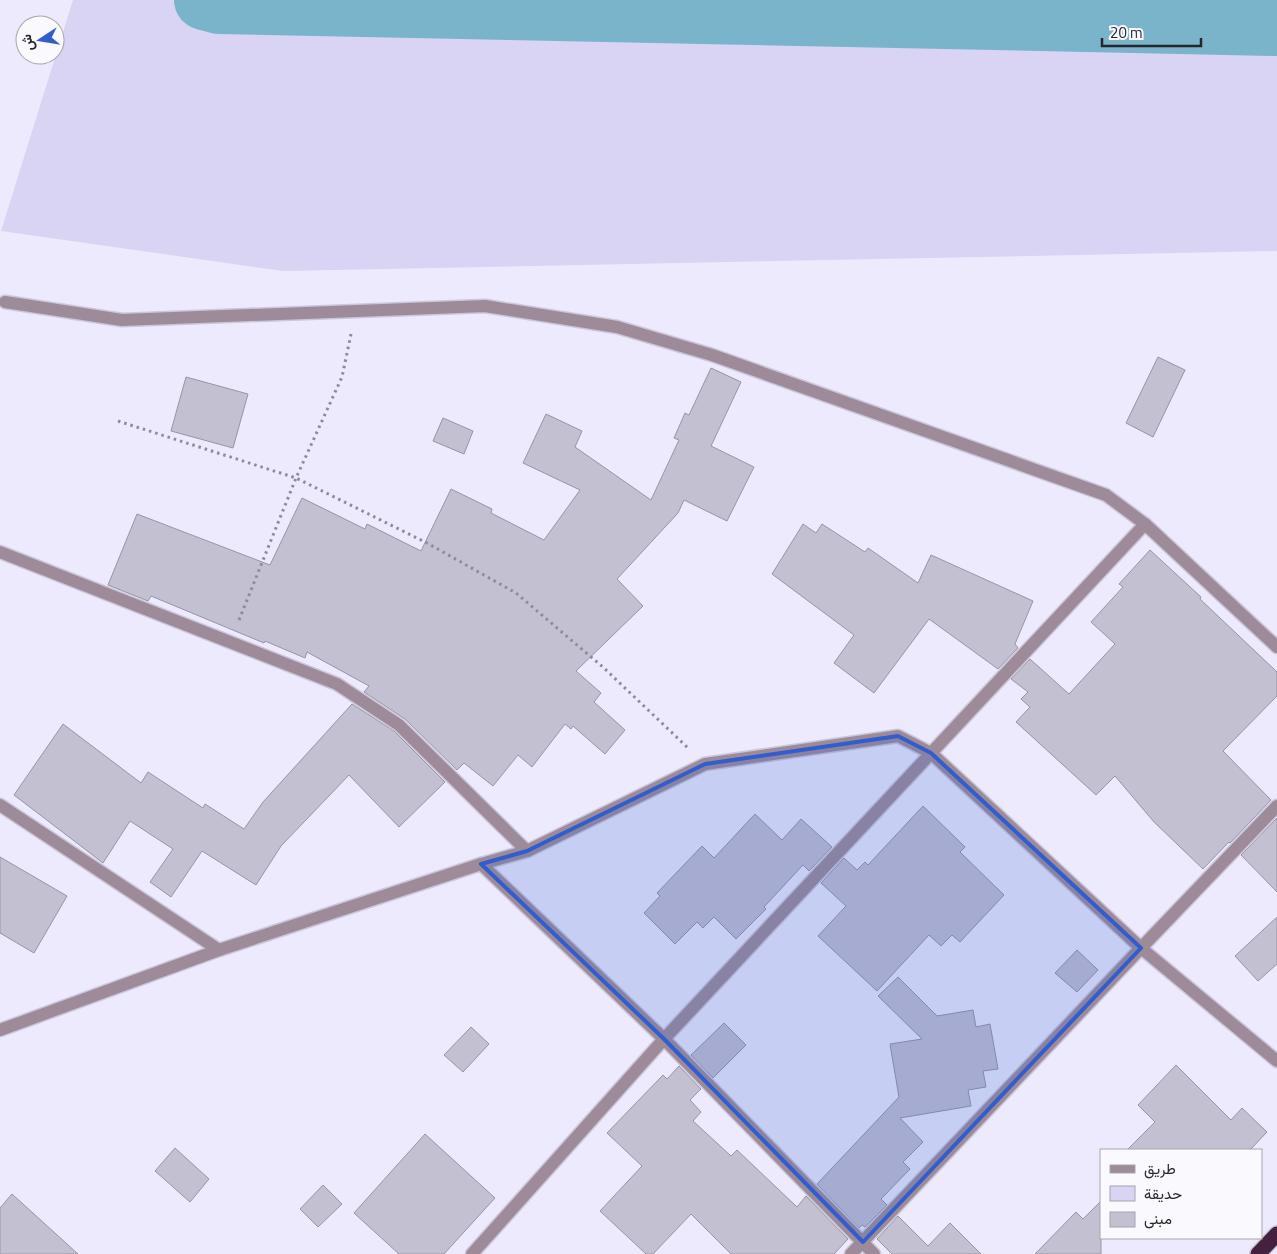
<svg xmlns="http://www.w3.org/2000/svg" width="1277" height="1254" viewBox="0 0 1277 1254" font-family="'Titillium Web',Vazirmatn,sans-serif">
<rect width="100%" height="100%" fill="#edeafd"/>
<path fill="#d9d3f4" d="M 73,0 L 1277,0 L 1277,251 L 283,271 L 1,231 Z"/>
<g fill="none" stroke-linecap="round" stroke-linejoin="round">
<path stroke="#79b4ca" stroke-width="60" d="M 204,0 L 219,4 L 1277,26"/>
</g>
<g fill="#c3c0d2" stroke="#9694a5">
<path d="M 1158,357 L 1185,370 L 1153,437 L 1126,423 Z"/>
<path d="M 711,368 L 741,382 L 711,446 L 754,467 L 727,521 L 684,500 L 678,513 L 617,579 L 643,606 L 576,671 L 601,693 L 594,702 L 625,730 L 605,754 L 573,726 L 571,729 L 565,724 L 532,767 L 518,755 L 493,786 L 464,763 L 457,770 L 405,719 L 364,692 L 369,686 L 307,652 L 305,658 L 265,641 L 264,643 L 151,596 L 148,601 L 108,585 L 137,514 L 270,565 L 302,498 L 365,529 L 367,524 L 421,551 L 451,489 L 492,509 L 491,513 L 544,540 L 580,490 L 523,463 L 546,414 L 582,431 L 575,447 L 651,500 L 679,440 L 674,438 L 685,413 L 689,415 Z"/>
<path d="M 186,377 L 248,394 L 233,448 L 171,431 Z"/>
<path d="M 443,418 L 473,431 L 464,454 L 433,441 Z"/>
<path d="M 803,524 L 816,533 L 822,524 L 865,552 L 868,548 L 918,583 L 931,555 L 1033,601 L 1015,644 L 1018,648 L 998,669 L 929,619 L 874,693 L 834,663 L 854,635 L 772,574 Z"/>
<path d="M 1150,550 L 1201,597 L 1200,599 L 1277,672 L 1277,696 L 1223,751 L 1271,800 L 1230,843 L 1229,842 L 1203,869 L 1154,822 L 1115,776 L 1096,795 L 1016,722 L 1030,707 L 1021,699 L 1028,692 L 1011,679 L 1030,659 L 1069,694 L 1115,644 L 1091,622 L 1123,587 L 1119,584 Z"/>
<path d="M 352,704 L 394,731 L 445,782 L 399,827 L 349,775 L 281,846 L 256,885 L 202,851 L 171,897 L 150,882 L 173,849 L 130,821 L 103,863 L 14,795 L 63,724 L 141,783 L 148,772 L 203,808 L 205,804 L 244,829 L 263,802 Z"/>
<path d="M 923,806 L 965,847 L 960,852 L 1004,895 L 960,942 L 952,935 L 941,946 L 929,935 L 877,991 L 818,936 L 846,906 L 821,883 L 844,858 L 857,870 L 865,862 L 868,865 Z"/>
<path d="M 755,814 L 782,840 L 801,819 L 832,847 L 809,871 L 803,865 L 764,907 L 766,909 L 736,939 L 714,917 L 703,928 L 697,922 L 675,944 L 644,913 L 660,896 L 657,893 L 702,846 L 714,858 Z"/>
<path d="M 1277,818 L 1277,892 L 1241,855 Z"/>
<path d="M 0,857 L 67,896 L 34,953 L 0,933 Z"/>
<path d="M 1277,917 L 1277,964 L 1258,981 L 1235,956 Z"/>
<path d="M 1077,950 L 1098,970 L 1077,992 L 1055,973 Z"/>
<path d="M 898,977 L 937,1016 L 973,1010 L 976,1027 L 990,1024 L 998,1069 L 983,1071 L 986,1087 L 968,1090 L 971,1106 L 900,1118 L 923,1142 L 903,1162 L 910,1169 L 881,1199 L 887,1205 L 865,1227 L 862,1225 L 859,1228 L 817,1184 L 899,1097 L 890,1044 L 922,1039 L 878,996 Z"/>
<path d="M 724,1023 L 746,1045 L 713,1078 L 691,1055 Z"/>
<path d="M 471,1027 L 489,1044 L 463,1072 L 444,1055 Z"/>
<path d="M 1176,1065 L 1231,1120 L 1242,1108 L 1267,1132 L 1250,1150 L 1127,1150 L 1155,1122 L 1138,1105 Z"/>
<path d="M 679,1066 L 701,1089 L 690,1100 L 701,1112 L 693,1121 L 731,1156 L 737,1150 L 797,1207 L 806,1196 L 848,1239 L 834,1254 L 731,1254 L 691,1214 L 653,1254 L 646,1254 L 600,1211 L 642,1166 L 607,1133 L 663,1075 L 667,1079 Z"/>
<path d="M 425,1134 L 495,1198 L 444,1254 L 399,1254 L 354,1213 Z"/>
<path d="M 175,1148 L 209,1179 L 190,1202 L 155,1171 Z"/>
<path d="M 323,1185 L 342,1204 L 318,1227 L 300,1209 Z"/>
<path d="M 12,1194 L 78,1254 L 0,1254 L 0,1208 Z"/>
<path d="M 1101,1201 L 1101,1254 L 1035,1254 L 1076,1212 L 1083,1219 Z"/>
<path d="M 898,1216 L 928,1246 L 950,1223 L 981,1254 L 892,1254 L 877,1239 Z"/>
</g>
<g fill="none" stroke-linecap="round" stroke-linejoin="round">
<defs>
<g id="street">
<path d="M 5,302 L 122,320 L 485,306 L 617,327 L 712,355 L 1106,495 L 1145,524 L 1277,647"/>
<path d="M 0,552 L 337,684 L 399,725 L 527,851"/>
<path d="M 0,805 L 219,950"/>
<path d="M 481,864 L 664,1039 L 874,1254"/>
<path d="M 0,1030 L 219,950 L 481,864 L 527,851 L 705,764 L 898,736 L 931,753 L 1141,948 L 1277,1061"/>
<path d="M 472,1254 L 664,1039 L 1145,524"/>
<path d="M 851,1254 L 1141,948 L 1277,806"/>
</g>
<path id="highway" d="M 1258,1254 L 1277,1234"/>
</defs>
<use href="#street" stroke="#cac7d8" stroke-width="15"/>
<use href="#highway" stroke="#cac7d8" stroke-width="18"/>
<g stroke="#8e8b99" stroke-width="3" stroke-dasharray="2.5 4" stroke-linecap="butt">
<path d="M 118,421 L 296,478 L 427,543 L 516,593 L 604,668 L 688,748"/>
<path d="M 239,620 L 296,478 L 342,377 L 351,334"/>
</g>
<use href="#street" stroke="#9e8b9a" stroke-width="12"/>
<use href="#highway" stroke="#44213e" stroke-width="15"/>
</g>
<path fill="#325dcd" fill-opacity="0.2" stroke="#325dcd" stroke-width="4" stroke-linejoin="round" d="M 898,736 L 931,753 L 1141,948 L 863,1242 L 664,1039 L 481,864 L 527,851 L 705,764 Z"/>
<rect x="1100" y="1149" width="162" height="90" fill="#faf9fd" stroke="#a6a5aa"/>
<rect x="1110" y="1165" width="25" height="8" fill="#9e8b9a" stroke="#a6a5aa"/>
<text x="1144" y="1174" font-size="15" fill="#28262d">طريق</text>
<rect x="1110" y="1186" width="25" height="15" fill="#d9d3f4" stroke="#a6a5aa"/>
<text x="1144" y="1199" font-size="15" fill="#28262d">حديقة</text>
<rect x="1110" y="1212" width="25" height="15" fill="#c3c0d2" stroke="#a6a5aa"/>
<text x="1144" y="1224" font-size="15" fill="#28262d">مبنى</text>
<g transform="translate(40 40) rotate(258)"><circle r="24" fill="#faf9fd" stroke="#a6a5aa"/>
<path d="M0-4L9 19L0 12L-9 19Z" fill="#325dcd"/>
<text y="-8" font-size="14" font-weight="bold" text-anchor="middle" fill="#28262d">ش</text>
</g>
<path d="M1102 38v8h99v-8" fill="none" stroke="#28262d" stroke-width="2.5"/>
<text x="1110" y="38" font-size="15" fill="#28262d" stroke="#faf9fd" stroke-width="4" paint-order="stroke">20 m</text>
</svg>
